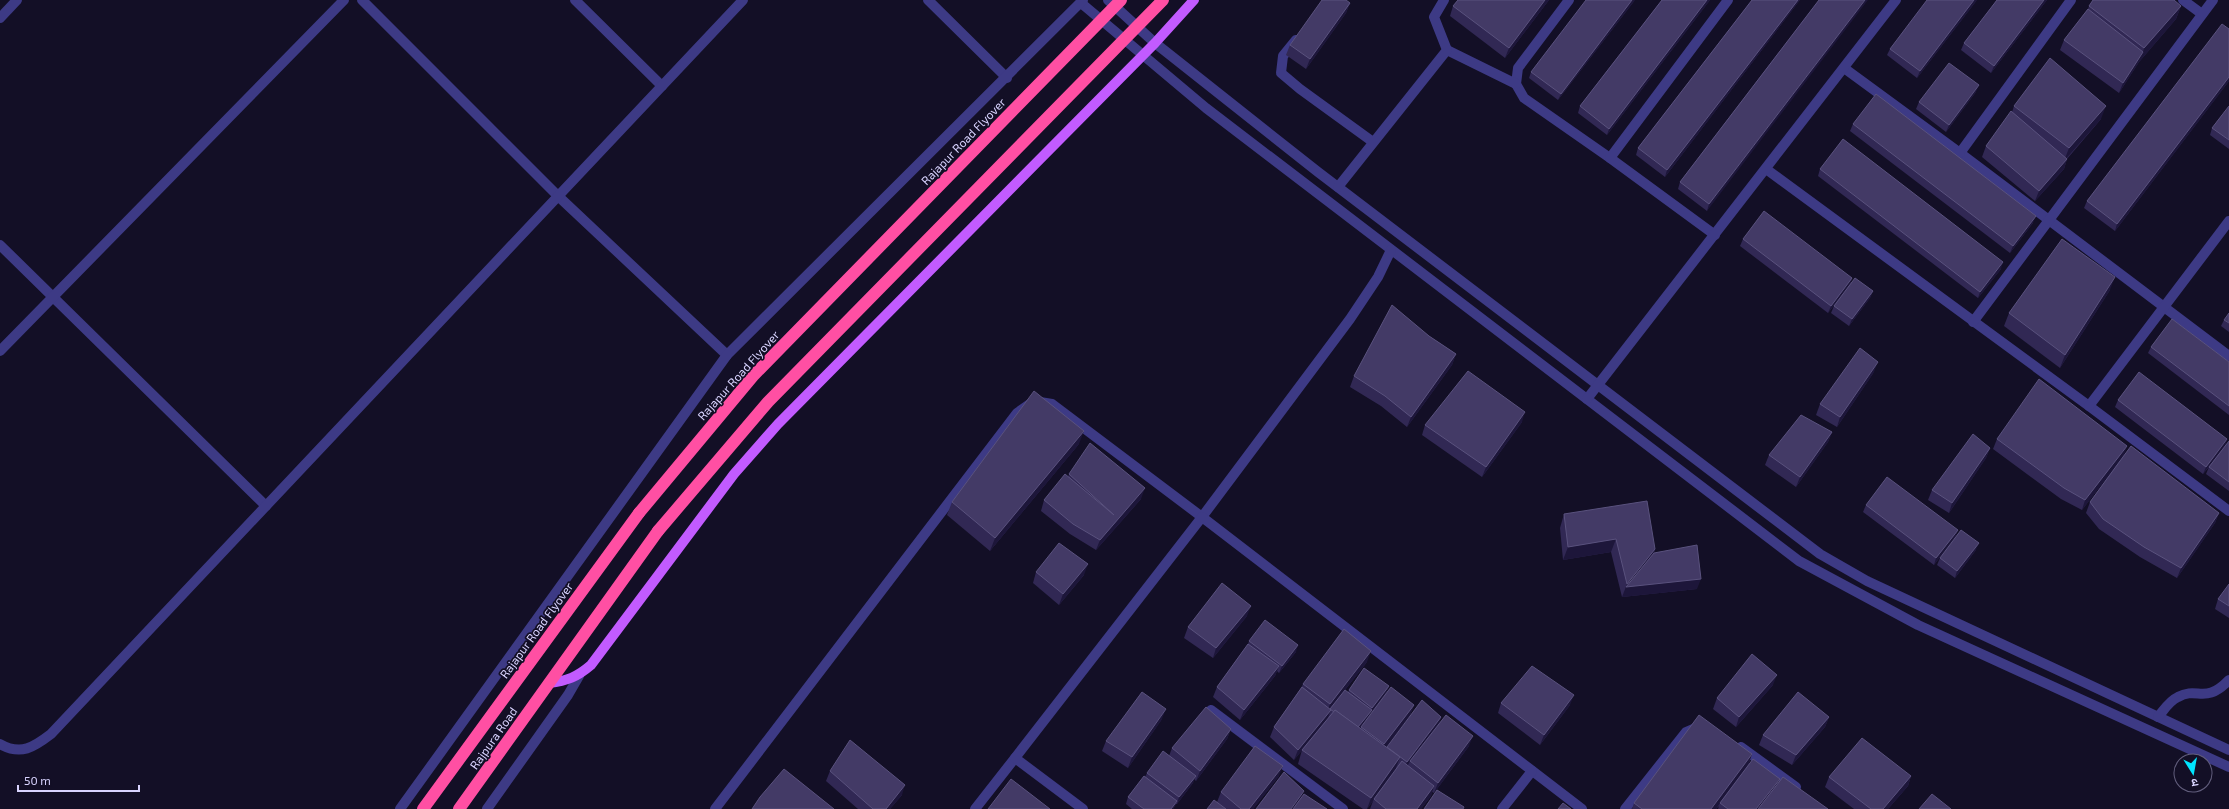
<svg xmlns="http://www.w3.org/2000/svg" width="2229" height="809" viewBox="0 0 2229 809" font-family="'Exo 2','Noto Sans Devanagari',sans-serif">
<rect width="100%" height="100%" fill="#130f26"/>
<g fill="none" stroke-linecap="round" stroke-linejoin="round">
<g stroke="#3d3a85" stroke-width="10">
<path d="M 362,0 L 558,196 L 727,355"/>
<path d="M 575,0 L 662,86"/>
<path d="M 928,0 L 1007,78"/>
<path d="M 1108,0 L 1155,43 L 1318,172 L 1820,554 L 1867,581 L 2229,750"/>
<path d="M 1569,0 L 1518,68 L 1516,84 L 1524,98 L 1610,158"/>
<path d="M 2071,0 L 1960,153 L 2229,356"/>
<path d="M 2183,0 L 2202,14"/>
<path d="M 1081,3 L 1206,108 L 1799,561 L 1918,625 L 2229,767"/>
<path d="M 0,18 L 17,0"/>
<path d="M 1296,40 L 1283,56 L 1281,73 L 1300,89 L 1373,142"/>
<path d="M 1447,50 L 1516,84"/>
<path d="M 1844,68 L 1960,153"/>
<path d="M 1766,169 L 2089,406 L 2229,511"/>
<path d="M 1338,187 L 1447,50 L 1434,17 L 1444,0"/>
<path d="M 1715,235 L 1610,158 L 1728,0"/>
<path d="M 0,245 L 266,506"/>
<path d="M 1973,322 L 2213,0"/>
<path d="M 0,351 L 344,0"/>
<path d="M 1587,399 L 1896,0"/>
<path d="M 2089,406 L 2229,221"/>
<path d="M 1211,710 L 1343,809"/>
<path d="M 2158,717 C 2164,710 2169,701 2178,697 C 2198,686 2205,705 2229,680"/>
<path d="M 0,744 C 21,756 34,747 51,734 L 743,0"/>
<path d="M 1741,747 L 1796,787"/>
<path d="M 400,809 L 727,355 L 1083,0"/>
<path d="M 487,809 L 568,695 L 579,676"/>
<path d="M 715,809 L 1017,413 L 1034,401 L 1052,404 L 1202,517 L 1350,319 L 1378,277 L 1391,250"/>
<path d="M 975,809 L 1015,758"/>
<path d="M 1083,809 L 1015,758 L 1202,517 L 1582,809"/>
<path d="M 1502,809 L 1532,771"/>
<path d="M 1625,809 L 1686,732 L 1700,726"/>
</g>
<path stroke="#c25bff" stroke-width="10" d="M 549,683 C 567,681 577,677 591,665 L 734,474 L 778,424 L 1155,43 L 1194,0"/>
<g stroke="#ff4fa3" stroke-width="12">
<path d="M 423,809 L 639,513"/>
<path d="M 459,809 L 658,531"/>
</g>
<g stroke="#ff4fa3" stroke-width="12">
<path d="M 639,513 L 754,375 L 1121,0"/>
<path d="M 658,531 L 768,402 L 1163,0"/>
</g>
</g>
<g fill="#312854">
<path d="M 1458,0 L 1549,0 L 1505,58 L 1450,16 L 1453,6 Z"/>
<path d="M 1635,0 L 1558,100 L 1529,78 L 1531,72 Z"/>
<path d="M 1662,0 L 1710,0 L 1607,135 L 1578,113 L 1580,106 Z"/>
<path d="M 1752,0 L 1800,0 L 1665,177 L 1636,155 L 1638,148 Z"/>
<path d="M 1819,0 L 1707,211 L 1678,189 L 1680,182 Z"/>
<path d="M 1977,0 L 1917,78 L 1887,55 L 1890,49 Z"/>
<path d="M 1997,0 L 2047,0 L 1991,73 L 1961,50 L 1964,43 Z"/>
<path d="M 1350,3 L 1346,13 L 1306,69 L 1286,55 L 1290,45 Z"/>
<path d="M 2089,6 L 2181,6 L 2176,19 L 2139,62 L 2119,93 L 2060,50 L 2064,40 L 2088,9 Z"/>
<path d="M 2229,29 L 2229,81 L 2115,231 L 2084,208 L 2087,201 Z"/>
<path d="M 1976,92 L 1946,132 L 1916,109 L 1919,102 Z"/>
<path d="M 2014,106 L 2101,119 L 2067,159 L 2064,169 L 2035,201 L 1982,157 L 1986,146 L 2012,112 Z"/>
<path d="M 2229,106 L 2229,149 L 2210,135 L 2212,128 Z"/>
<path d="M 1853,124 L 2033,223 L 2010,253 L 1850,131 Z"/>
<path d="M 1820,169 L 2001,269 L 1978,298 L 1818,176 Z"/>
<path d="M 1743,239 L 1852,278 L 1850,285 L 1828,313 L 1740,246 Z"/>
<path d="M 2110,290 L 2060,368 L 2004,326 L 2009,313 Z"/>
<path d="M 1873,291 L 1870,298 L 1849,326 L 1831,313 L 1834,306 Z"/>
<path d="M 2229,313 L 2229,332 L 2221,326 L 2224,320 Z"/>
<path d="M 1429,336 L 1456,354 L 1452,365 L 1407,427 L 1381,406 L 1350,387 L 1354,376 Z"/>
<path d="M 2151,347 L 2229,362 L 2229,415 L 2148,353 Z"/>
<path d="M 1874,372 L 1837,427 L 1816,415 L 1820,404 Z"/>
<path d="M 2118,400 L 2227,439 L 2225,446 L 2229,441 L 2229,491 L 2206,474 L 2209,467 L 2203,474 L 2115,407 Z"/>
<path d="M 1522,422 L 1482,477 L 1422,435 L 1425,425 Z"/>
<path d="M 1832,432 L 1828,442 L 1796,487 L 1765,465 L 1769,455 Z"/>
<path d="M 1997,439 L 2124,455 L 2219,513 L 2215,523 L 2177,578 L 2140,557 L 2099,529 L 2086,513 L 2090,502 L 2117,464 L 2082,510 L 2061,499 L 1993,449 Z"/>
<path d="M 1079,444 L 990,551 L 947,515 L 952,502 Z"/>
<path d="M 1990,448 L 1986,458 L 1949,513 L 1928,500 L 1932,490 Z"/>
<path d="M 1069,474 L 1141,499 L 1096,550 L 1070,534 L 1041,511 L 1044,500 L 1068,477 Z"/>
<path d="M 1866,505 L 1958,530 L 1955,537 L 1934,565 L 1863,512 Z"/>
<path d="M 1564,514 L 1655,549 L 1654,553 L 1697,589 L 1622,597 L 1611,552 L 1563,560 L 1560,528 Z"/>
<path d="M 1976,550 L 1955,578 L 1937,565 L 1940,558 Z"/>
<path d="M 1036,572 L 1084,575 L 1059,605 L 1033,583 Z"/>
<path d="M 2229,584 L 2229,618 L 2215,609 L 2218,599 Z"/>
<path d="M 1247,616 L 1213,658 L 1184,638 L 1188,627 Z"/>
<path d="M 1249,641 L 1296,652 L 1279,673 L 1277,671 L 1275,676 L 1240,720 L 1213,697 L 1217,687 L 1248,644 Z"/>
<path d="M 1367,662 L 1330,709 L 1348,692 L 1349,690 L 1389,686 L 1386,693 L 1370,714 L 1369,716 L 1360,728 L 1361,729 L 1361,727 L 1414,705 L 1410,715 L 1386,747 L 1387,748 L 1387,747 L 1441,717 L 1439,723 L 1469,746 L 1434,793 L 1432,792 L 1431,796 L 1421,809 L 1370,809 L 1373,801 L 1367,809 L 1363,809 L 1298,764 L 1302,750 L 1329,718 L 1328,717 L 1327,720 L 1294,760 L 1270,737 L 1274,727 L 1301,688 L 1303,684 Z"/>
<path d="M 1773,685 L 1736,727 L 1713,709 L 1717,698 Z"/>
<path d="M 1501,703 L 1570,705 L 1540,745 L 1498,713 Z"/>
<path d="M 1829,717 L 1825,727 L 1792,765 L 1759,745 L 1763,735 Z"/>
<path d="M 1162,719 L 1128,768 L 1102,751 L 1106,741 Z"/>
<path d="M 1231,729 L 1227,739 L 1196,781 L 1194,779 L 1193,783 L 1177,804 L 1176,804 L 1173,809 L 1132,809 L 1126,804 L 1128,797 L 1145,777 L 1147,773 L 1169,756 L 1172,748 Z"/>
<path d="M 1752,754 L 1748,766 L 1828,809 L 1718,809 L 1719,806 L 1716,809 L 1632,809 L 1634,803 Z"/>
<path d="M 830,771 L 902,795 L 890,809 L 858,809 L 826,781 Z"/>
<path d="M 1279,776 L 1253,809 L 1207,809 L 1225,809 L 1217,802 L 1221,792 Z"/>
<path d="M 1911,776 L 1908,786 L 1888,809 L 1854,809 L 1825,787 L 1829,777 Z"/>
</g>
<g fill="#1d163a">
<path d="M 1545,0 L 1549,0 L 1505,58 L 1509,48 Z"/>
<path d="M 1632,0 L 1635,0 L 1558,100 L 1561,94 Z"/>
<path d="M 1707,0 L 1710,0 L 1607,135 L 1609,129 Z"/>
<path d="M 1798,0 L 1800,0 L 1665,177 L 1667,170 Z"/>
<path d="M 1865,0 L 1868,0 L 1707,211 L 1709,204 Z"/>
<path d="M 1974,0 L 1977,0 L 1917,78 L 1920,71 Z"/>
<path d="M 2044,0 L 2047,0 L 1991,73 L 1994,66 Z"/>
<path d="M 1350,3 L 1346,13 L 1306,69 L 1310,59 Z"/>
<path d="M 2181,6 L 2176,19 L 2139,62 L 2119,93 L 2123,83 L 2143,52 L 2144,48 Z"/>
<path d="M 2229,77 L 2229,81 L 2115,231 L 2117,224 Z"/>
<path d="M 1979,85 L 1976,92 L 1946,132 L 1949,125 Z"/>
<path d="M 2106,106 L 2101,119 L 2064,161 L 2069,148 Z"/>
<path d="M 2067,159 L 2064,169 L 2035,201 L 2039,191 Z"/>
<path d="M 2036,216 L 2033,223 L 2010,253 L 2013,246 Z"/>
<path d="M 2003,262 L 2001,269 L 1978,298 L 1980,292 Z"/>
<path d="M 2115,277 L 2110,290 L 2060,368 L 2065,355 Z"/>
<path d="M 1852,278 L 1850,285 L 1828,313 L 1831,306 Z"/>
<path d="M 1873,291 L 1870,298 L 1849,326 L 1852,319 Z"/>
<path d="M 1456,354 L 1452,365 L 1407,427 L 1411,417 Z"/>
<path d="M 1878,362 L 1874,372 L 1837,427 L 1840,417 Z"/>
<path d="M 1525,412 L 1522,422 L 1482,477 L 1486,467 Z"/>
<path d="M 1084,431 L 1079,444 L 990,551 L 995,538 Z"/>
<path d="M 1832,432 L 1828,442 L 1796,487 L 1800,477 Z"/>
<path d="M 2227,439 L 2225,446 L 2203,474 L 2206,467 Z"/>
<path d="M 2127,446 L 2124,456 L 2082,510 L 2085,500 Z"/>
<path d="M 1990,448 L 1986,458 L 1949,513 L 1952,503 Z"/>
<path d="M 1145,488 L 1141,499 L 1096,550 L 1100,540 Z"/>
<path d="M 2219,513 L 2215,523 L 2177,578 L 2181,568 Z"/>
<path d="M 1958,530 L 1955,537 L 1934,565 L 1936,558 Z"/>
<path d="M 1616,539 L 1611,552 L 1563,560 L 1568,547 Z"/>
<path d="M 1979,543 L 1976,550 L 1955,578 L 1957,571 Z"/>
<path d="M 1655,549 L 1650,563 L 1701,579 L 1697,589 L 1622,597 L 1627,584 Z"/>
<path d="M 1088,564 L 1084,575 L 1059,605 L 1063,594 Z"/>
<path d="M 1251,606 L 1247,616 L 1213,658 L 1216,648 Z"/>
<path d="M 1298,645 L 1296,652 L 1279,673 L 1282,666 Z"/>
<path d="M 1371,651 L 1367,662 L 1326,714 L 1330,704 Z"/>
<path d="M 1279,666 L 1275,676 L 1240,720 L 1244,710 Z"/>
<path d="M 1777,675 L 1773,685 L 1736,727 L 1739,717 Z"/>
<path d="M 1389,686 L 1386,693 L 1370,714 L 1369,716 L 1353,738 L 1355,731 L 1371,711 L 1372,708 Z"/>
<path d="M 1574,695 L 1570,705 L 1540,745 L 1544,735 Z"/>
<path d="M 1414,705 L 1410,715 L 1381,754 L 1384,744 Z"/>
<path d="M 1166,709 L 1162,719 L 1128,768 L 1132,757 Z"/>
<path d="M 1331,710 L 1327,720 L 1294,760 L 1298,750 Z"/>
<path d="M 1441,717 L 1438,728 L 1410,761 L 1408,765 L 1403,772 L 1407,762 Z"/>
<path d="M 1829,717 L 1825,727 L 1792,765 L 1796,755 Z"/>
<path d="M 1231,729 L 1227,739 L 1196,781 L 1200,771 Z"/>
<path d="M 1473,736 L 1469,746 L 1434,793 L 1438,783 Z"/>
<path d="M 1752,754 L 1747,768 L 1720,803 L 1716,809 L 1711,809 Z"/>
<path d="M 1400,757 L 1395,771 L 1374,799 L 1373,801 L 1367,809 L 1371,798 Z"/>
<path d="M 1283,766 L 1279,776 L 1253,809 L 1249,809 Z"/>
<path d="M 1196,776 L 1193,783 L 1177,804 L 1179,797 Z"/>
<path d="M 1911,776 L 1908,786 L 1888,809 L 1883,809 Z"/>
<path d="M 1780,779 L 1776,789 L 1760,809 L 1756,809 Z"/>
<path d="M 905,785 L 902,795 L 890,809 L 886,809 Z"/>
<path d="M 1434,786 L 1431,796 L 1421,809 L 1417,809 Z"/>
<path d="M 1304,791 L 1300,801 L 1295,809 L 1291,809 Z"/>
<path d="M 1177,801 L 1173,809 L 1171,809 Z"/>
</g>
<g fill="#433a66" stroke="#5a527e">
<path d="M 1322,0 L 1346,0 L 1350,3 L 1310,59 L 1290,45 Z"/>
<path d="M 1458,0 L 1545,0 L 1509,48 L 1453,6 Z"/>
<path d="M 1586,0 L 1632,0 L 1561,94 L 1531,72 Z"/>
<path d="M 1662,0 L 1707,0 L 1609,129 L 1580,106 Z"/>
<path d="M 1752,0 L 1798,0 L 1667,170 L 1638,148 Z"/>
<path d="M 1819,0 L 1865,0 L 1709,204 L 1680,182 Z"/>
<path d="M 1927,0 L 1974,0 L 1920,71 L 1890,49 Z"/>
<path d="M 1997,0 L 2044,0 L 1994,66 L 1964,43 Z"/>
<path d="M 2093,0 L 2174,0 L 2181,6 L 2144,48 L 2089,6 Z"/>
<path d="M 2088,9 L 2143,52 L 2123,83 L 2064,40 Z"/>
<path d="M 2222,24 L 2229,29 L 2229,77 L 2117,224 L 2087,201 Z"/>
<path d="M 2050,58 L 2106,106 L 2069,148 L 2014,106 Z"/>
<path d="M 1949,63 L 1979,85 L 1949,125 L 1919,102 Z"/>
<path d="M 1876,94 L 2036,216 L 2013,246 L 1853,124 Z"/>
<path d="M 2229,106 L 2229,140 L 2212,128 Z"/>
<path d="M 2011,111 L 2067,159 L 2039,191 L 1986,146 Z"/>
<path d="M 1843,139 L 2003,262 L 1980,292 L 1820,169 Z"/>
<path d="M 1764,211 L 1852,278 L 1831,306 L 1743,239 Z"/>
<path d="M 2062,239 L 2115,277 L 2065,355 L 2009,313 Z"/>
<path d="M 1855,278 L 1873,291 L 1852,319 L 1834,306 Z"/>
<path d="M 1392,305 L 1429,336 L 1456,354 L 1411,417 L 1385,396 L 1354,376 Z"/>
<path d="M 2229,313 L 2229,323 L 2224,320 Z"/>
<path d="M 2172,319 L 2229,362 L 2229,406 L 2151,347 Z"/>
<path d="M 1860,348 L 1878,362 L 1840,417 L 1820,404 Z"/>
<path d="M 1468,371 L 1525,412 L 1486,467 L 1425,425 Z"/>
<path d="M 2139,372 L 2227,439 L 2206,467 L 2118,400 Z"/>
<path d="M 2039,379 L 2127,446 L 2085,500 L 2064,488 L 1997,439 Z"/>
<path d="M 1034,391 L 1084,431 L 995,538 L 952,502 Z"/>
<path d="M 1801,415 L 1832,432 L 1800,477 L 1769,455 Z"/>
<path d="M 1973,434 L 1990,448 L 1952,503 L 1932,490 Z"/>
<path d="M 2229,441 L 2229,482 L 2209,467 Z"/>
<path d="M 1090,443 L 1145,488 L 1100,540 L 1073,524 L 1044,500 L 1065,474 L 1114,515 L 1069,474 Z"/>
<path d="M 2131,446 L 2219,513 L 2181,568 L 2144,547 L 2103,519 L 2090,502 Z"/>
<path d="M 1887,477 L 1958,530 L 1936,558 L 1866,505 Z"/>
<path d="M 1647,501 L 1655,549 L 1627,584 L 1616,539 L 1568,547 L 1564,514 Z"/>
<path d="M 1961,530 L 1979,543 L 1957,571 L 1940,558 Z"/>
<path d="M 1059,543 L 1088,564 L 1063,594 L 1036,572 Z"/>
<path d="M 1697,545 L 1701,579 L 1626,587 L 1654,553 Z"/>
<path d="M 1222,583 L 1251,606 L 1216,648 L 1188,627 Z"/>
<path d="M 2229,584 L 2229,606 L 2218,599 Z"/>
<path d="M 1265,620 L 1298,645 L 1282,666 L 1249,641 Z"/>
<path d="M 1344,629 L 1371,651 L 1330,704 L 1303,684 Z"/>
<path d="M 1248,644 L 1279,666 L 1244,710 L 1217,687 Z"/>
<path d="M 1752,654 L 1777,675 L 1739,717 L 1717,698 Z"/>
<path d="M 1532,666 L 1574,695 L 1544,735 L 1501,703 Z"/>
<path d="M 1364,668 L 1389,686 L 1372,708 L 1349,690 Z"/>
<path d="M 1302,687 L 1331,710 L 1298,750 L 1274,727 Z"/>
<path d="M 1391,687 L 1414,705 L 1384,744 L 1361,727 Z"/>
<path d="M 1345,690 L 1372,710 L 1358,727 L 1335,710 L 1334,712 L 1330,709 Z"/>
<path d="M 1142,692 L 1166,709 L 1132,757 L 1106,741 Z"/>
<path d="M 1798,692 L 1829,717 L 1796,755 L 1763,735 Z"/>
<path d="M 1422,700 L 1441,717 L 1407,762 L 1387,747 Z"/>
<path d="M 1206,707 L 1231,729 L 1200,771 L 1172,748 Z"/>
<path d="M 1335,710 L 1400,757 L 1371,798 L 1302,750 Z"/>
<path d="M 1446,715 L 1473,736 L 1438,783 L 1410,761 Z"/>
<path d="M 1699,715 L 1752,754 L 1711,809 L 1642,809 L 1634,803 Z"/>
<path d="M 1862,738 L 1911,776 L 1883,809 L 1871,809 L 1829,777 Z"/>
<path d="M 850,740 L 905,785 L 886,809 L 873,809 L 830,771 Z"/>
<path d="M 1255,746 L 1283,766 L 1249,809 L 1241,809 L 1221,792 Z"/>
<path d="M 1163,751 L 1196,776 L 1179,797 L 1147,773 Z"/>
<path d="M 1753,759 L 1780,779 L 1756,809 L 1728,809 L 1720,803 Z"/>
<path d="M 1402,761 L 1434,786 L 1417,809 L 1386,809 L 1374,799 Z"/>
<path d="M 784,769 L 834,809 L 752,809 L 760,797 Z"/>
<path d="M 1284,772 L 1304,791 L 1291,809 L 1256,809 Z"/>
<path d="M 1144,776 L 1177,801 L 1171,809 L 1144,809 L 1128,797 Z"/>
<path d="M 1783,777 L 1828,809 L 1758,809 Z"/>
<path d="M 1011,779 L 1050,809 L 988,809 Z"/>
<path d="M 1437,790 L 1464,807 L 1463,809 L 1424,809 Z"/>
<path d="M 1304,794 L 1327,809 L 1293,809 Z"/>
<path d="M 1932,794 L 1951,809 L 1919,809 Z"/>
<path d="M 1214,800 L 1226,809 L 1207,809 Z"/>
<path d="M 1563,803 L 1571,809 L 1558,809 Z"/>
</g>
<g text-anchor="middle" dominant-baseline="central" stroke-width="3.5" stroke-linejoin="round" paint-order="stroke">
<g font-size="12" fill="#d9d4ff" stroke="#130f26">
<text transform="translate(963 141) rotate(-46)">Rajapur Road Flyover</text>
<text transform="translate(738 375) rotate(-48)">Rajapur Road Flyover</text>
<text transform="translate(536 630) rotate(-54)">Rajapur Road Flyover</text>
<text transform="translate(493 738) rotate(-55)">Rajpura Road</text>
</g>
</g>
<g transform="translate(2193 773) rotate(169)"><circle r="19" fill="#130f26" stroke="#625e7d"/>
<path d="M0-3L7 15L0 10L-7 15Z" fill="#00e5ff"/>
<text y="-6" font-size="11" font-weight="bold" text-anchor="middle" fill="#d9d4ff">उ</text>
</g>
<path d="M18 785v6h121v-6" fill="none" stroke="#d9d4ff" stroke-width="2"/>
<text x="24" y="785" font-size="12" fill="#d9d4ff" stroke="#130f26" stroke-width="3" paint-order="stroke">50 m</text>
</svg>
